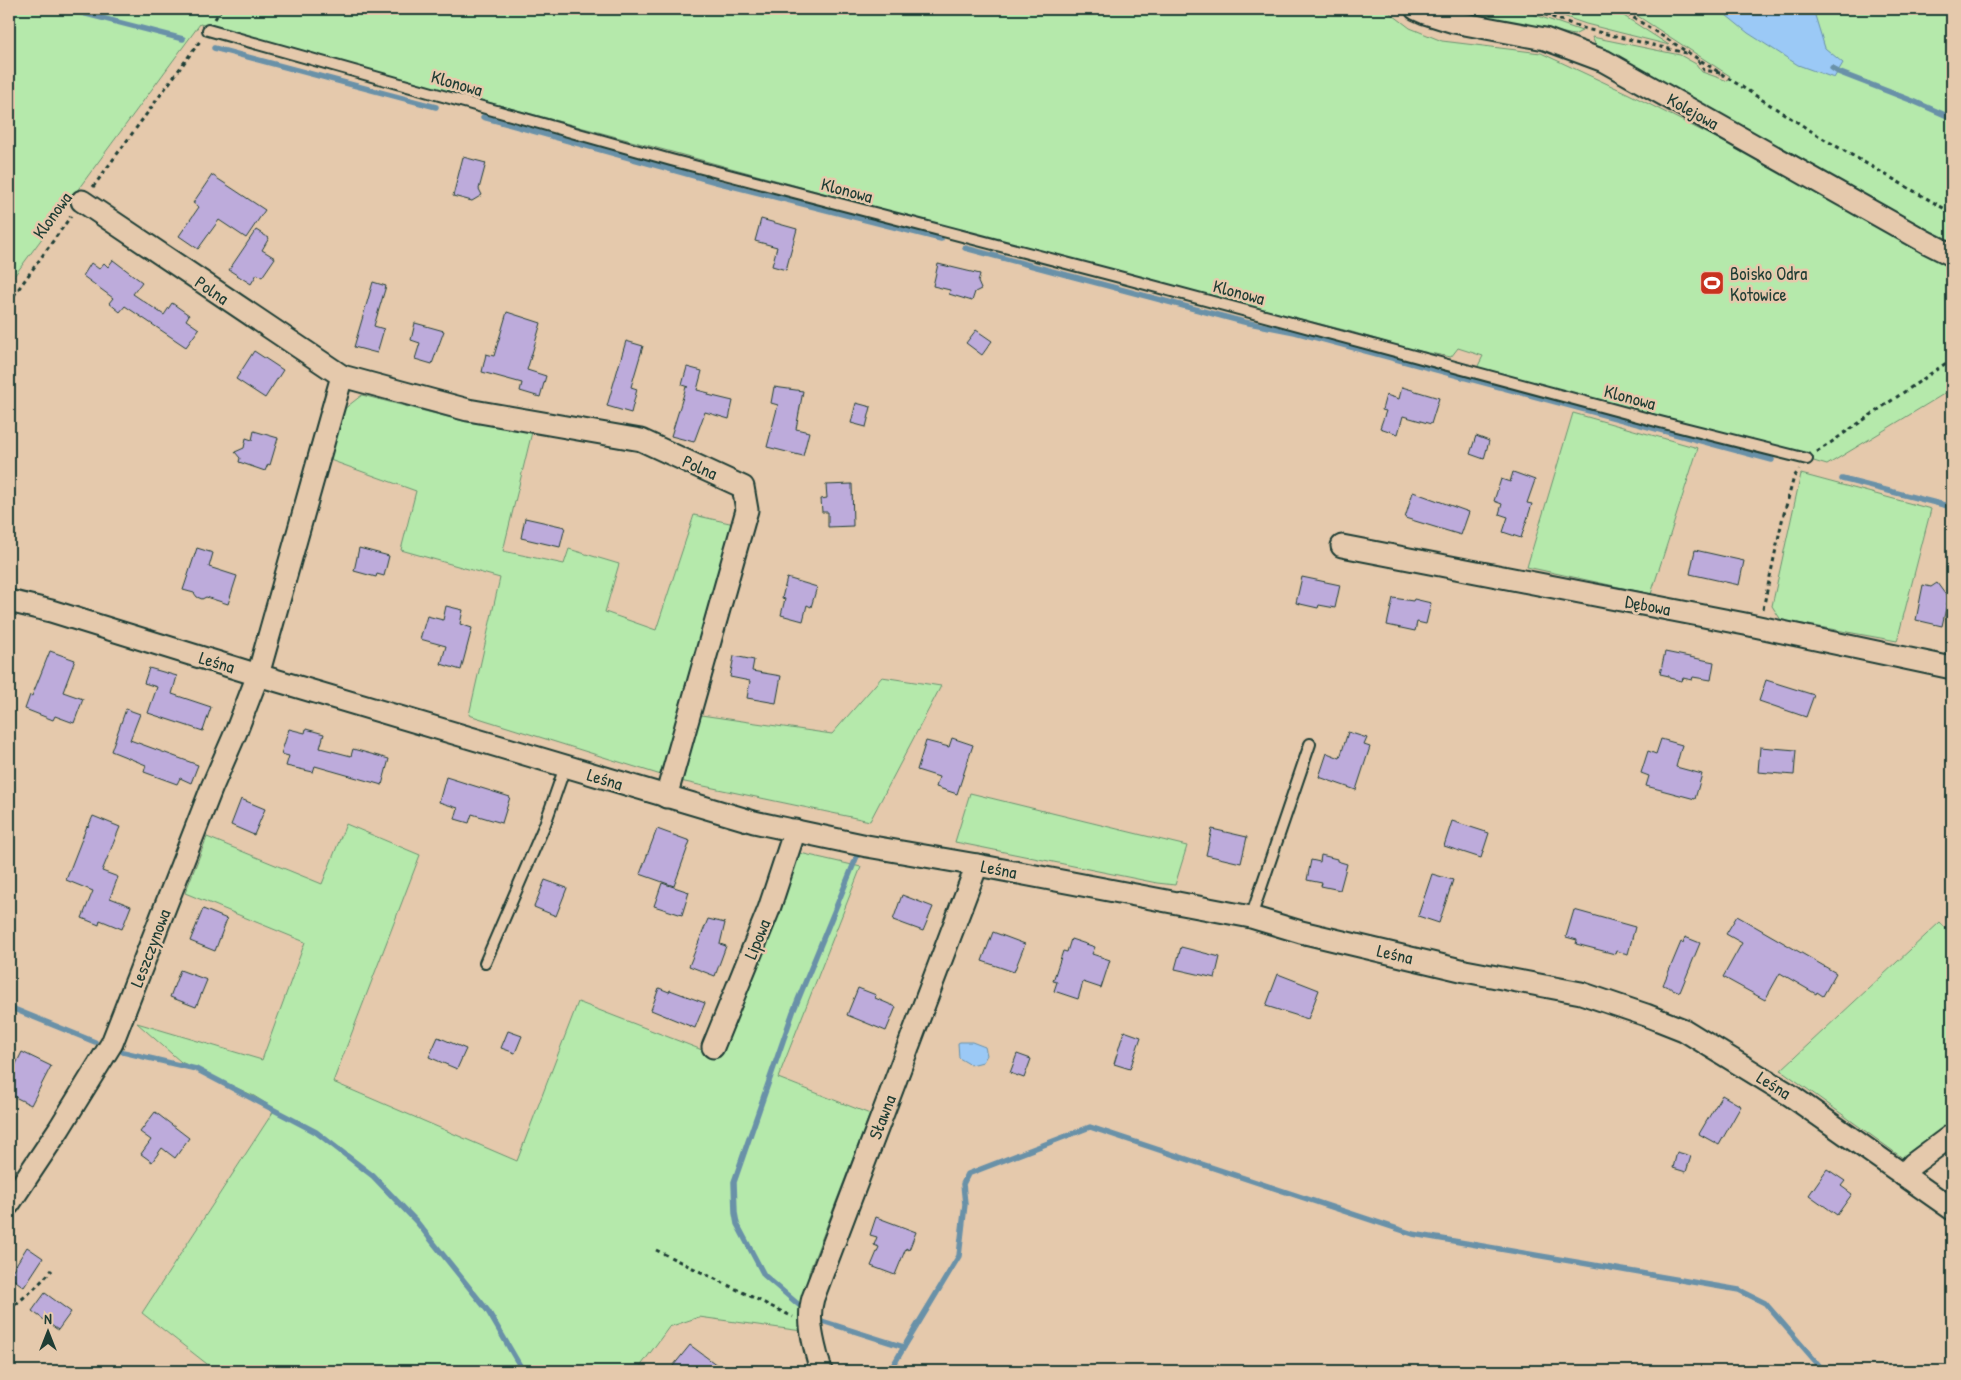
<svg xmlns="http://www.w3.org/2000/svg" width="1961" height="1380" viewBox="0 0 1961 1380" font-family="'Patrick Hand',sans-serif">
<rect width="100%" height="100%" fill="#e5c9ac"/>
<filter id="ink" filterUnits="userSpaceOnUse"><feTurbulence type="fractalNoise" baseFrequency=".02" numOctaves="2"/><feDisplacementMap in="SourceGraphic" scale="10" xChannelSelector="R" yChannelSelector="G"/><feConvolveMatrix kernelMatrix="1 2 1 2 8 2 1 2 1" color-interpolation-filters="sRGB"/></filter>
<g filter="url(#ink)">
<g fill="#b5e9ab" stroke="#6a9370">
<path d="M 9,9 L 1385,9 L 1410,28 L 1442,41 L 1541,53 L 1629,94 L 1740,150 L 1952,267 L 1952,389 L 1827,465 L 1669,418 L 1476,370 L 1483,356 L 1458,348 L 1451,357 L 1408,349 L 1352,332 L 1081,263 L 200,24 L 9,283 Z"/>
<path d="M 1451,9 L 1518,9 L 1582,31 L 1574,35 Z"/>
<path d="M 1543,9 L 1613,9 L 1669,45 L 1586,24 Z"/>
<path d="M 1627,9 L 1952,9 L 1952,241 L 1911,221 L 1596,46 L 1592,37 L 1680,55 L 1696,64 L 1702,72 L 1728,81 L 1730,76 Z"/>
<path d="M 362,395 L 463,421 L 532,432 L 503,551 L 564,564 L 569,549 L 619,564 L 605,612 L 656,630 L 694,515 L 734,524 L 697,646 L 661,775 L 469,715 L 500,578 L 401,550 L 416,491 L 330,460 L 344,409 Z"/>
<path d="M 1573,413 L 1698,448 L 1651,594 L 1527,567 Z"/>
<path d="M 1801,474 L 1931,509 L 1897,641 L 1781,620 L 1772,606 Z"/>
<path d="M 882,677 L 941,686 L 870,821 L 680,781 L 694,714 L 832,734 Z"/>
<path d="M 970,793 L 1187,846 L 1175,885 L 1157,883 L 955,842 Z"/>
<path d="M 346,824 L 420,855 L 333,1082 L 517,1161 L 578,1002 L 715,1055 L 800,853 L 861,867 L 778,1078 L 870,1114 L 809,1272 L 802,1331 L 699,1317 L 669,1327 L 637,1371 L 216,1371 L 142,1313 L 275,1109 L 254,1096 L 181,1062 L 137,1023 L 262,1060 L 305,942 L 185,893 L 207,837 L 322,884 Z"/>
<path d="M 1940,922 L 1952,935 L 1952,1122 L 1904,1159 L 1781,1070 Z"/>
</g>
<g fill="#9bc9f6" stroke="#6991a8">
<path d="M 1722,9 L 1813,9 L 1825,48 L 1843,63 L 1834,78 L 1798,65 L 1748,33 L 1726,15 Z"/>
<path d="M 960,1042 L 972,1042 L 985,1047 L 987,1055 L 983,1062 L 971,1065 L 959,1058 L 958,1043 Z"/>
</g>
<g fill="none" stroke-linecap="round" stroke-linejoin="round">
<g stroke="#6991a8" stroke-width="5.5">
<path d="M 67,9 L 183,39"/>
<path d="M 214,48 L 436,107"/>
<path d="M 1832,68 L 1838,72 L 1913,101 L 1952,118"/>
<path d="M 483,117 L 716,182 L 941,239"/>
<path d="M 965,248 L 1244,322 L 1295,332 L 1772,460"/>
<path d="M 1842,479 L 1952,507"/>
<path d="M 9,1007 L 95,1042"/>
<path d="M 123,1052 L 196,1069 L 316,1132 L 373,1176 L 416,1221 L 488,1311 L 523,1371"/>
<path d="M 799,1305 L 764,1275 L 737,1224 L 735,1213 L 734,1182 L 793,1012 L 857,856"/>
<path d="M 825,1322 L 904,1347 L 959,1256 L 965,1204 L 963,1184 L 968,1174 L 1090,1127 L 1413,1234 L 1739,1290 L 1765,1303 L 1824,1371"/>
<path d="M 890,1371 L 904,1347"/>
</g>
</g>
<g fill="#bdabdb" stroke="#1f3d34">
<path d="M 463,157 L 486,163 L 479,189 L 482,195 L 472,201 L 453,196 Z"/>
<path d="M 212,175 L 265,210 L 246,238 L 219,220 L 198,249 L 179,236 L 199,207 L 193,203 Z"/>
<path d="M 761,219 L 797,229 L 786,270 L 772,266 L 777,247 L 755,241 Z"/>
<path d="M 256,230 L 269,238 L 262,250 L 275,258 L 262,277 L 257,274 L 251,284 L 229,270 Z"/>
<path d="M 113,260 L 142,282 L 133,294 L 164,315 L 172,303 L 189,315 L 186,320 L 199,329 L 186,347 L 125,306 L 120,312 L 109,303 L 113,298 L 83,276 L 91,263 L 99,269 L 104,263 L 108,267 Z"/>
<path d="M 938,264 L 980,274 L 978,282 L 981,289 L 975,292 L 972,301 L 949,294 L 950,290 L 933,286 Z"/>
<path d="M 373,282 L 386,286 L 374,326 L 384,329 L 377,353 L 354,347 Z"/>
<path d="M 507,312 L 541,323 L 527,370 L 546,376 L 540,397 L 520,391 L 522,383 L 482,372 L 486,354 L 494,356 Z"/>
<path d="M 415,323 L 444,331 L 432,364 L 415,359 L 420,343 L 411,340 Z"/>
<path d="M 976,330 L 992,341 L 982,355 L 966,343 Z"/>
<path d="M 626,341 L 643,346 L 631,387 L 637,389 L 631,413 L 607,406 Z"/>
<path d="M 254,351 L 283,370 L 265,398 L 236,379 Z"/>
<path d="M 687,367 L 702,371 L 697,390 L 709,393 L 708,395 L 733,401 L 729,419 L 705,412 L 694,442 L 671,436 L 686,387 L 688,387 L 682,385 Z"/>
<path d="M 774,387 L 803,391 L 796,429 L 809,432 L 803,456 L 767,447 L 778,405 L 771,403 Z"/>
<path d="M 1402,387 L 1439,398 L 1431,424 L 1403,416 L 1398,434 L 1380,428 L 1386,411 L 1382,410 L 1386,395 L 1399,399 Z"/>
<path d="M 856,403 L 871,407 L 866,427 L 851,423 Z"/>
<path d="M 254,431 L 278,438 L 270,465 L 268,464 L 265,471 L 239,462 L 240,458 L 235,452 L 244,448 L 246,438 L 252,440 Z"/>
<path d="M 1476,436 L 1489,441 L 1484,459 L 1470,454 Z"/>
<path d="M 1513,472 L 1535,480 L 1527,503 L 1532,504 L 1521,538 L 1503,532 L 1508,517 L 1499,514 L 1502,504 L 1494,501 L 1501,479 L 1510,482 Z"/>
<path d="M 852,484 L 853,526 L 828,527 L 828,512 L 822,512 L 821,499 L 827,498 L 826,485 Z"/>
<path d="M 1413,492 L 1469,512 L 1461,535 L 1405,518 Z"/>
<path d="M 525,518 L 565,527 L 560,547 L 521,538 Z"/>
<path d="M 197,548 L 213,553 L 209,567 L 237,576 L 228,604 L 206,597 L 202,599 L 197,597 L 194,593 L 183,590 Z"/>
<path d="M 359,548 L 389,556 L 384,576 L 377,574 L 376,577 L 354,571 Z"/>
<path d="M 1695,550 L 1744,561 L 1739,585 L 1690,574 Z"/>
<path d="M 1302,577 L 1340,585 L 1335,608 L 1319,605 L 1318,608 L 1296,603 Z"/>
<path d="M 787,578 L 817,587 L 811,607 L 807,605 L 803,621 L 781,615 L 785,599 L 782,598 Z"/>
<path d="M 1937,583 L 1945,594 L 1949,595 L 1942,626 L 1916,620 L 1923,585 L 1931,587 Z"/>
<path d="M 1393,598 L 1413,601 L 1414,599 L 1431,603 L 1426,624 L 1417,622 L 1415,631 L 1387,625 Z"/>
<path d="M 446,606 L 463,610 L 460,624 L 472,628 L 461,670 L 441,664 L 446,646 L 420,639 L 427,616 L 443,620 Z"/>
<path d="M 50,651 L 75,660 L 63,692 L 83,699 L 74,723 L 55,716 L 53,720 L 25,709 L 30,695 L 32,696 Z"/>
<path d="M 1665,652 L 1714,662 L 1711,680 L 1693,677 L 1692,680 L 1683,678 L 1682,681 L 1669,678 L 1669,676 L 1660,674 Z"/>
<path d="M 734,656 L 754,660 L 752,671 L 781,676 L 776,703 L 747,698 L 750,681 L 730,677 Z"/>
<path d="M 149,668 L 177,676 L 172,694 L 211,707 L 203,731 L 148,713 L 157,687 L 144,683 Z"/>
<path d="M 1766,680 L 1814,695 L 1806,717 L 1759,701 Z"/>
<path d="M 126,709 L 140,714 L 130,740 L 198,765 L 191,783 L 180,778 L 177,784 L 144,772 L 146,765 L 111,751 Z"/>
<path d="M 289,729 L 305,733 L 306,729 L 324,734 L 320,748 L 351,756 L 353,749 L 389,759 L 382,785 L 315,766 L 313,772 L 286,766 L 289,756 L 281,754 Z"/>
<path d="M 1348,732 L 1367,738 L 1364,745 L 1370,747 L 1356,790 L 1319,777 L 1327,753 L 1340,758 Z"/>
<path d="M 952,738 L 973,745 L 957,794 L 936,787 L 939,777 L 917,770 L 926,741 L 949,747 Z"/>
<path d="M 1661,739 L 1682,745 L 1676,767 L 1702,774 L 1695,799 L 1646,786 L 1649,776 L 1641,773 L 1648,751 L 1656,754 Z"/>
<path d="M 1760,747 L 1796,750 L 1794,775 L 1758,772 Z"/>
<path d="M 446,777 L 510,797 L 502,823 L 472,814 L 469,823 L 455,819 L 458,808 L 439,802 Z"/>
<path d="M 241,799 L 265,809 L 254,835 L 231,825 Z"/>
<path d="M 93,816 L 120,827 L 102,871 L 118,877 L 110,898 L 131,906 L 122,929 L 100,920 L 99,925 L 82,918 L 93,891 L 66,880 L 87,826 L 88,827 Z"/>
<path d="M 1452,821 L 1489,833 L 1481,858 L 1444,846 Z"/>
<path d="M 657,829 L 690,841 L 674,886 L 640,874 Z"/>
<path d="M 1212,829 L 1247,837 L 1241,863 L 1206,855 Z"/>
<path d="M 1321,855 L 1337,859 L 1337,861 L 1347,864 L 1340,890 L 1321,886 L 1322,883 L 1307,880 L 1311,860 L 1320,862 Z"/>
<path d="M 1432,874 L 1453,880 L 1439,923 L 1418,916 Z"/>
<path d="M 545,880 L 567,888 L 556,916 L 534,907 Z"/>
<path d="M 662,883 L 689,892 L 682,915 L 654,906 Z"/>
<path d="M 902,895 L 933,907 L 923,931 L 893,920 Z"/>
<path d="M 203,909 L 227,919 L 215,951 L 190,941 Z"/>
<path d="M 1574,910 L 1635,927 L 1628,954 L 1616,951 L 1615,954 L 1576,944 L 1577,940 L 1566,937 Z"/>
<path d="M 1737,916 L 1836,973 L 1823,996 L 1817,992 L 1816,994 L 1780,973 L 1765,1000 L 1723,977 L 1742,943 L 1726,934 Z"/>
<path d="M 708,919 L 725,923 L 720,944 L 726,946 L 715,976 L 689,966 Z"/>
<path d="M 993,932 L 1025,944 L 1014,972 L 982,961 Z"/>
<path d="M 1685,937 L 1700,943 L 1680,992 L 1663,985 L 1681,942 L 1683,943 Z"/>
<path d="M 1071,939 L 1095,947 L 1092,954 L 1110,960 L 1101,988 L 1083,982 L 1078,999 L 1054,991 L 1057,982 L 1053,981 L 1063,951 L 1067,952 Z"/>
<path d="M 1181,947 L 1220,957 L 1215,978 L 1175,969 Z"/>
<path d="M 180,970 L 207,980 L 196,1007 L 170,997 Z"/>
<path d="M 1278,974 L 1319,990 L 1308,1019 L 1266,1006 Z"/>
<path d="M 659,988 L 669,992 L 670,990 L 705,1003 L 695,1028 L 651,1010 Z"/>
<path d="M 858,988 L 876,995 L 875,998 L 896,1007 L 886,1031 L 847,1015 Z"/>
<path d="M 508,1031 L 522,1036 L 515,1053 L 501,1048 Z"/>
<path d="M 1124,1031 L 1141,1037 L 1130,1069 L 1114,1064 Z"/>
<path d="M 438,1037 L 466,1049 L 457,1069 L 429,1057 Z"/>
<path d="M 22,1052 L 51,1066 L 31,1105 L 9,1094 L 9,1078 Z"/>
<path d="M 1017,1054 L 1031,1059 L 1024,1078 L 1010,1073 Z"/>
<path d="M 1722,1095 L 1741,1106 L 1719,1145 L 1699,1134 Z"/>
<path d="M 155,1112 L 189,1138 L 175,1158 L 162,1148 L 152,1162 L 141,1154 L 151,1140 L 140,1132 Z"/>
<path d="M 1677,1152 L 1691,1156 L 1686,1172 L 1673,1168 Z"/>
<path d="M 1827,1169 L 1845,1181 L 1841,1186 L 1852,1194 L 1837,1215 L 1809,1195 Z"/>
<path d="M 876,1217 L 916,1232 L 909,1250 L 906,1248 L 895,1275 L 871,1266 L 879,1247 L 874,1245 L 877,1237 L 870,1235 Z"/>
<path d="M 27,1247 L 43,1258 L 24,1287 L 9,1276 Z"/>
<path d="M 45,1293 L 71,1312 L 58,1330 L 32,1311 Z"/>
<path d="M 690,1345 L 725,1371 L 669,1371 Z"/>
</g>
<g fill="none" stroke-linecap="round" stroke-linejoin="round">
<defs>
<g id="service">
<path d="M 208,30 L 671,160 L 1112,275 L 1660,422 L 1807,459"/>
<path d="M 1251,917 L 1310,744"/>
<path d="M 485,963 L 545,824 L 565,767"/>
</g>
<g id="minor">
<path d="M 1416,9 L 1425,13 L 1454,22 L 1545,39 L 1604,61 L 1926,242 L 1952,255"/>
<path d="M 342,376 L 468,410 L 641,440 L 743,487 L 747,510 L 666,797"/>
<path d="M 1342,546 L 1745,624 L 1952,668"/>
<path d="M 9,601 L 51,611 L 258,675 L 754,822 L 867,846 L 977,865 L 1251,917 L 1301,932 L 1465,971 L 1581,993 L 1646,1015 L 1684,1030 L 1790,1095 L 1952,1209"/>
<path d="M 713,1047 L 769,909 L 795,830"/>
<path d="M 1903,1175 L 1913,1164 L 1952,1135"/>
<path d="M 9,1204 L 59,1129 L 112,1043 L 212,787 L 236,732 L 258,675 L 342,376 L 82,201"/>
<path d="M 821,1371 C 815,1349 806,1321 813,1298 L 977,865"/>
</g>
</defs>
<use href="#service" stroke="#1f3d34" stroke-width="14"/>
<use href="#minor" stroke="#1f3d34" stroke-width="25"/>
<g stroke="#1f3d34" stroke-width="3" stroke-dasharray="4 4" stroke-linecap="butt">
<path d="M 1529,9 L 1586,29 L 1686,53"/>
<path d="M 1620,9 L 1822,138 L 1952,213"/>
<path d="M 215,19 L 221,9"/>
<path d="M 1698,60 L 1704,70 L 1720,73"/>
<path d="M 93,187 L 200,41"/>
<path d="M 9,302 L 71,216"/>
<path d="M 1817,452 L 1952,359"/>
<path d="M 1763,609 L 1782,521 L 1794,477 L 1799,470"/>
<path d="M 656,1250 L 793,1317"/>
<path d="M 9,1299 L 16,1304 L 34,1289 L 52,1270"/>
</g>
<use href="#service" stroke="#e5c9ac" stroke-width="10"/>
<use href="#minor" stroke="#e5c9ac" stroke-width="21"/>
</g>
</g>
<defs>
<symbol id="stadium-square" viewBox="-11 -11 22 22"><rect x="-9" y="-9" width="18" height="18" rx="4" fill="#c8321e" stroke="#e5c9ac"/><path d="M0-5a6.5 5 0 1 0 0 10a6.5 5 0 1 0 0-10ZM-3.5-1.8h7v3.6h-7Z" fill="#fff"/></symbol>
</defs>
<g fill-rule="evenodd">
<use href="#stadium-square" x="1698" y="269" width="28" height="28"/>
</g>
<g text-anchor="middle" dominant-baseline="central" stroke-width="5" stroke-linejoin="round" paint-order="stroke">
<g font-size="18" fill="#1f3d34" stroke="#e5c9ac">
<text transform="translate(457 83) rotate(16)">Klonowa</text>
<text transform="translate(1693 111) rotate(29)">Kolejowa</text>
<text transform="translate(847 190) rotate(15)">Klonowa</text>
<text transform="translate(52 215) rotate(-54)">Klonowa</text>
<text transform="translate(212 290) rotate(34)">Polna</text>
<text transform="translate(1239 292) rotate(15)">Klonowa</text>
<text transform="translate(1630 397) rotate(15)">Klonowa</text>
<text transform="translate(700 467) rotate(24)">Polna</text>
<text transform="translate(1648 605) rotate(11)">Dębowa</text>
<text transform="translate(217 662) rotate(17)">Leśna</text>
<text transform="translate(605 779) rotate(17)">Leśna</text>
<text transform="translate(999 869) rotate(11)">Leśna</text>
<text transform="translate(757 939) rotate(-68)">Lipowa</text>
<text transform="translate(150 948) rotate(-69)">Leszczynowa</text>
<text transform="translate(1395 954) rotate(13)">Leśna</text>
<text transform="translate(1774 1085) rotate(32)">Leśna</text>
<text transform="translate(882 1117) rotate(-69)">Sławna</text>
</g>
<g font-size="18" fill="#1f3d34" stroke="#e5c9ac" text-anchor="start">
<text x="1730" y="273">Boisko Odra<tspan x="1730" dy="21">Kotowice</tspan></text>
</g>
</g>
<rect width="1961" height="1380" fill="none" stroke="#e5c9ac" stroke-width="30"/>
<rect x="15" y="15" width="1931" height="1350" fill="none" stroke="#1f3d34" stroke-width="2" filter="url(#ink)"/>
<g transform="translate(48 1332)" stroke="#e5c9ac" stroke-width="4" paint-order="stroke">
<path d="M0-4L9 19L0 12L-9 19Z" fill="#1f3d34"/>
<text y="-8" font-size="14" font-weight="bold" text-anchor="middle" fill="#1f3d34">N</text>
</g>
</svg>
